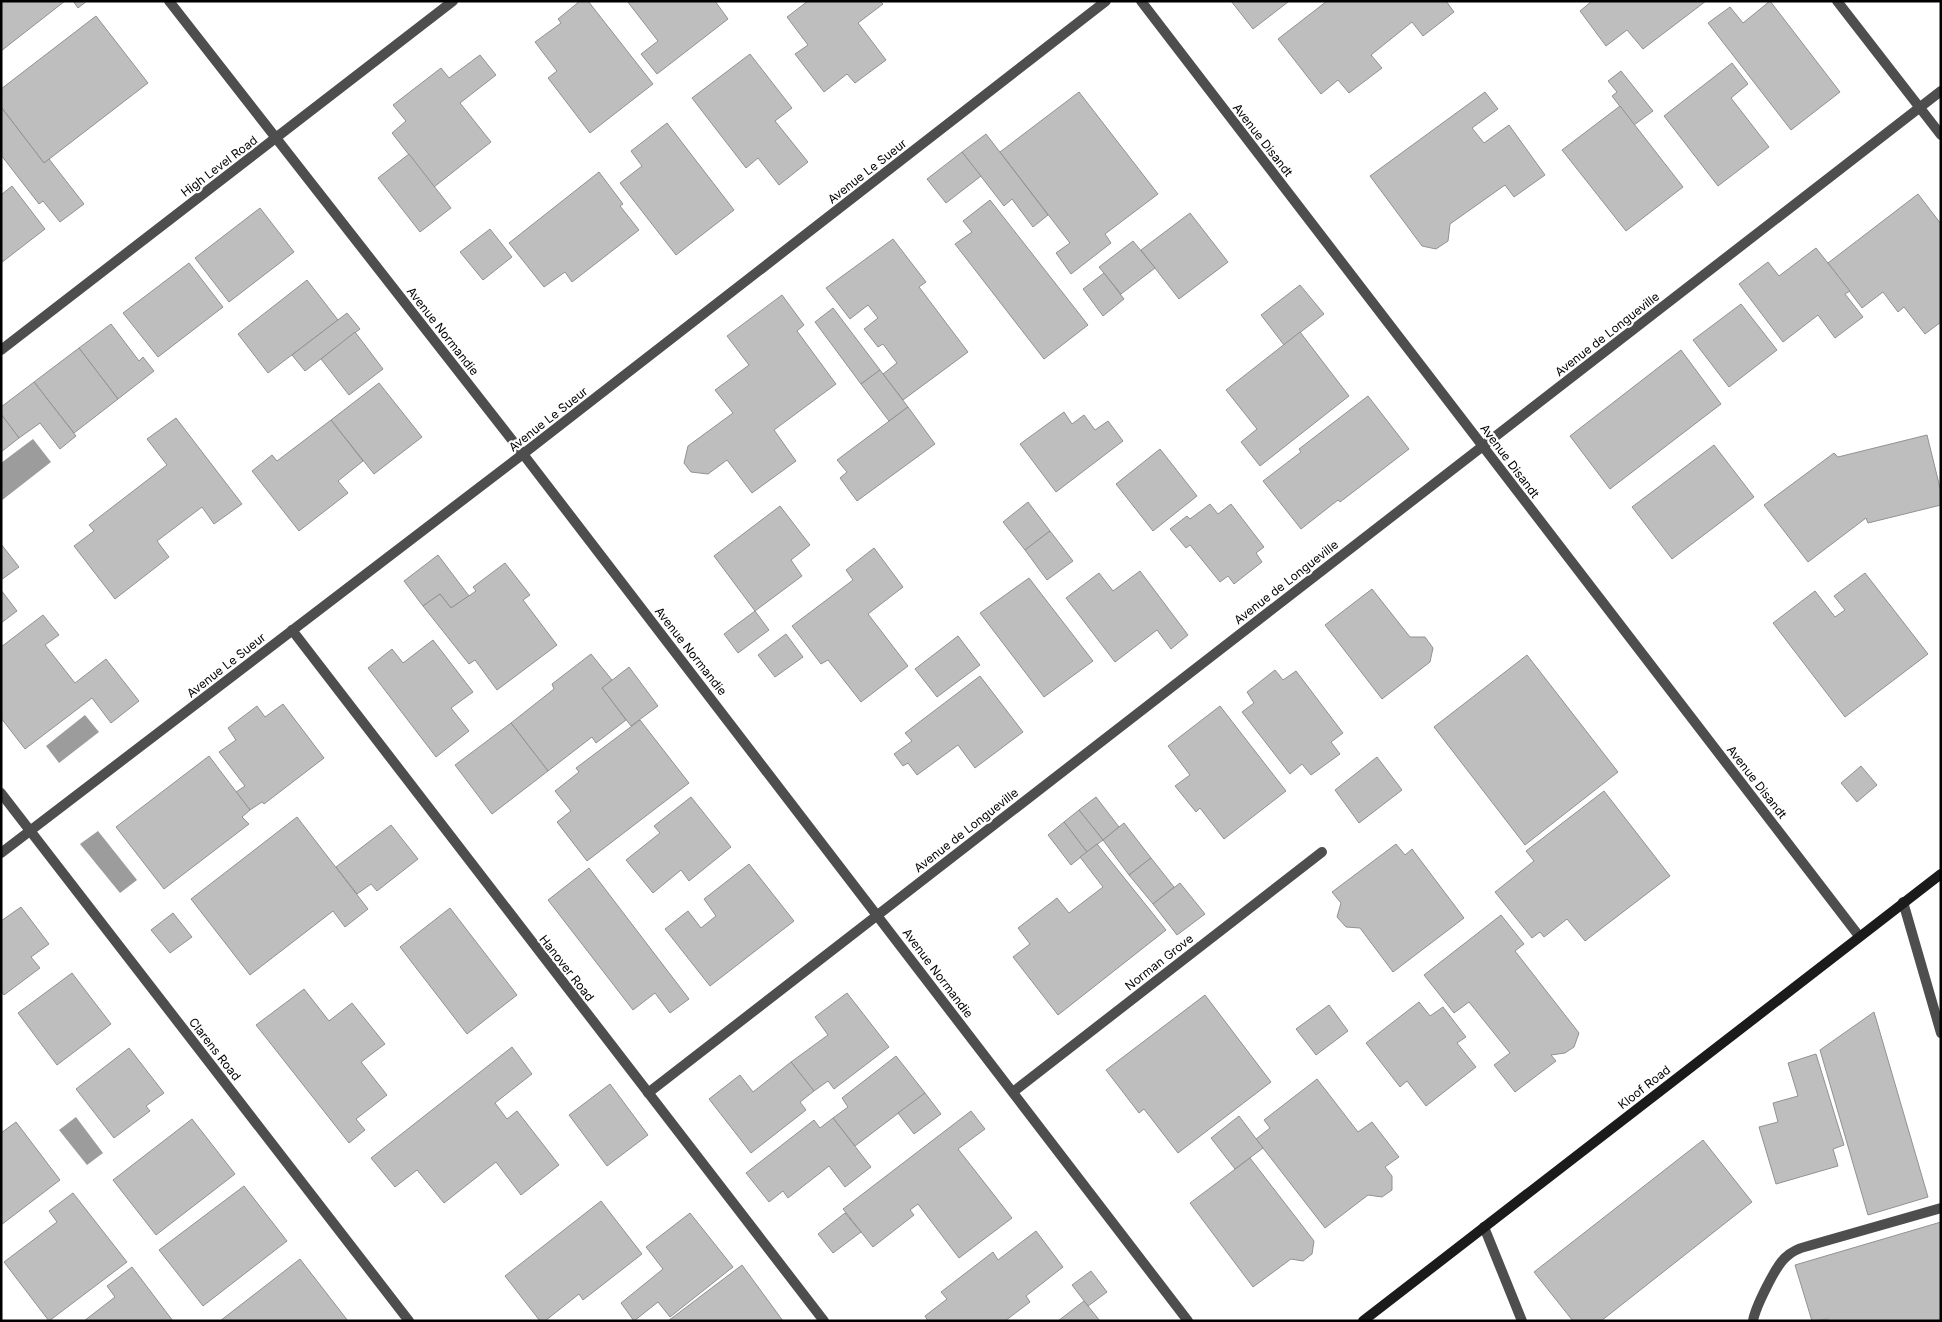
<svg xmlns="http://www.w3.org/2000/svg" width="1942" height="1322" viewBox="0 0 1942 1322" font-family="Inter,sans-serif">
<rect width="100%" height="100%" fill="#fff"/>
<g fill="#9c9c9c">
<path d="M 33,439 L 51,462 L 1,501 L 1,463 Z"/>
<path d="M 85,715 L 99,732 L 59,763 L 46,746 Z"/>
<path d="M 98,831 L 137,880 L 120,893 L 80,844 Z"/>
<path d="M 76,1117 L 103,1153 L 87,1165 L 59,1130 Z"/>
</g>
<g fill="#bebebe" stroke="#929292">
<path d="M 1,1 L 65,1 L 1,51 Z"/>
<path d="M 73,1 L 87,1 L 78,8 Z"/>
<path d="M 580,1 L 588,1 L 653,84 L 590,133 L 548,78 L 557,71 L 535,42 L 561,23 L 558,19 Z"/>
<path d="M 627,1 L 715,1 L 728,19 L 657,74 L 641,54 L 658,41 Z"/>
<path d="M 808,1 L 880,1 L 883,4 L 858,23 L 886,60 L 855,83 L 847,74 L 824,92 L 795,54 L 808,45 L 787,17 Z"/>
<path d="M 1231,1 L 1287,1 L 1288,2 L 1253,29 Z"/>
<path d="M 1327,1 L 1446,1 L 1454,12 L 1423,36 L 1412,22 L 1371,55 L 1382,68 L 1349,93 L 1338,80 L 1321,94 L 1278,39 Z"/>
<path d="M 1592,1 L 1706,1 L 1643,49 L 1627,30 L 1606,46 L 1580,11 Z"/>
<path d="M 1770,1 L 1840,92 L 1791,130 L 1708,23 L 1730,7 L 1743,23 Z"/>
<path d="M 96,16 L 148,83 L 44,163 L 1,107 L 1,89 Z"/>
<path d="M 750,54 L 792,108 L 775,121 L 808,162 L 779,185 L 758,158 L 746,168 L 692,98 Z"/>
<path d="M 480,55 L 496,75 L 460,103 L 491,142 L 434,187 L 392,133 L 406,121 L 393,105 L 441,68 L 449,78 Z"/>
<path d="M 1732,63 L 1748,84 L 1731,98 L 1769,147 L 1718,186 L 1664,116 Z"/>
<path d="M 1621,71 L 1653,111 L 1634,125 L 1612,96 L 1617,92 L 1608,81 Z"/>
<path d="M 1079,92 L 1158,194 L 1105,234 L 1111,243 L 1071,274 L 1056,253 L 1070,243 L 1000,152 Z"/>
<path d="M 1485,92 L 1498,109 L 1472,128 L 1484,143 L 1509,125 L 1545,175 L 1514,197 L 1505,185 L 1450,224 L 1448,241 L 1436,249 L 1422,246 L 1370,176 Z"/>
<path d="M 1620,106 L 1683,187 L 1626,231 L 1562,150 Z"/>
<path d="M 1,107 L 44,163 L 49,159 L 84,204 L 60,222 L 43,201 L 39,204 L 1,155 Z"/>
<path d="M 667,123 L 734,210 L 676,255 L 620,183 L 642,166 L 631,151 Z"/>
<path d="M 986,134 L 1048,215 L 1033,227 L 1012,199 L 1004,206 L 962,152 Z"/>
<path d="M 962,152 L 981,176 L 946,203 L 927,179 Z"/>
<path d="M 409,154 L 451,208 L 420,232 L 378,178 Z"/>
<path d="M 599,172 L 623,204 L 620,206 L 639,230 L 572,282 L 565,272 L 544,287 L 509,243 Z"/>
<path d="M 12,186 L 45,229 L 1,263 L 1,195 Z"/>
<path d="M 1918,194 L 1941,224 L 1941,322 L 1925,334 L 1904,307 L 1898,312 L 1883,292 L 1862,308 L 1828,263 Z"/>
<path d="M 990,200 L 1088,325 L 1044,359 L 955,244 L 972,232 L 963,221 Z"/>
<path d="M 260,208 L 294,252 L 229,302 L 195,258 Z"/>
<path d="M 1190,213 L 1228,262 L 1179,299 L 1141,250 Z"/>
<path d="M 490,229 L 512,257 L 483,280 L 460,252 Z"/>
<path d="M 893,239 L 926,282 L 919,287 L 968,352 L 903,400 L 883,374 L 897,363 L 883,344 L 878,347 L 864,329 L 878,318 L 868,305 L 850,319 L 826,288 Z"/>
<path d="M 1133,241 L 1155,268 L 1121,294 L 1099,267 Z"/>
<path d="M 1816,248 L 1850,291 L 1845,294 L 1863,317 L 1835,338 L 1818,315 L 1783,342 L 1739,284 L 1768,262 L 1779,276 Z"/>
<path d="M 189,263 L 223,307 L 158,357 L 123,313 Z"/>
<path d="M 1104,273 L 1124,299 L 1103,316 L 1083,289 Z"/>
<path d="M 307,280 L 338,320 L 268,373 L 238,334 Z"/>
<path d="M 1300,285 L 1324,314 L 1284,345 L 1261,315 Z"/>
<path d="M 782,295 L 804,325 L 797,331 L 836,384 L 774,430 L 796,461 L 752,493 L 727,460 L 708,474 L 691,472 L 684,463 L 688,446 L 733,413 L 715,390 L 749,365 L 727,336 Z"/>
<path d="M 1741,304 L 1777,350 L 1729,387 L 1693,340 Z"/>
<path d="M 833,308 L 880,370 L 861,384 L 815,322 Z"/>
<path d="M 347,313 L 360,329 L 305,371 L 292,355 Z"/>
<path d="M 111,324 L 139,361 L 143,357 L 154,371 L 118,399 L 79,348 Z"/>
<path d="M 355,332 L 383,369 L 349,395 L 321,359 Z"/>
<path d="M 1300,332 L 1349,396 L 1260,466 L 1241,442 L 1257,429 L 1226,390 Z"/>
<path d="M 79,348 L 118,399 L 74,433 L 34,382 Z"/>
<path d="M 1681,350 L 1721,404 L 1610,489 L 1570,436 Z"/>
<path d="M 880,370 L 908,407 L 889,421 L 861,384 Z"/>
<path d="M 34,382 L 76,436 L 60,449 L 40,423 L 19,438 L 1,414 L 1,407 Z"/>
<path d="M 379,383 L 422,437 L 374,474 L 331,420 Z"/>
<path d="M 1368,396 L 1409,449 L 1340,502 L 1338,500 L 1301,529 L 1263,481 L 1301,452 L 1299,449 Z"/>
<path d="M 908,407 L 935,444 L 857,501 L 840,478 L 847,472 L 837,460 Z"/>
<path d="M 1064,412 L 1072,424 L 1084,415 L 1095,430 L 1108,421 L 1123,441 L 1056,492 L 1020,444 Z"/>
<path d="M 1,414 L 19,438 L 1,452 Z"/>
<path d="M 176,418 L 242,504 L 214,524 L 202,507 L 157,541 L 169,557 L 115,599 L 74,546 L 94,531 L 89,525 L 167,465 L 147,439 Z"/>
<path d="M 331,420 L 363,461 L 338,481 L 348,493 L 299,531 L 252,471 L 272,455 L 277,461 Z"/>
<path d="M 1927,435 L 1941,492 L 1941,505 L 1868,523 L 1866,518 L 1808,562 L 1764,505 L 1834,453 L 1838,457 Z"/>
<path d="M 1714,445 L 1754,497 L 1672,559 L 1632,507 Z"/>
<path d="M 1160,449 L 1197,496 L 1153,531 L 1116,484 Z"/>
<path d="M 1028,502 L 1050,531 L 1025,550 L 1003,522 Z"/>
<path d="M 1210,504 L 1218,514 L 1231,504 L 1264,547 L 1256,553 L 1262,562 L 1234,584 L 1228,576 L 1220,582 L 1190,545 L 1186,548 L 1170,529 L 1187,516 L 1190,519 Z"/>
<path d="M 780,506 L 810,545 L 791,560 L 802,576 L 755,611 L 714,556 Z"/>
<path d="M 1050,531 L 1073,561 L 1047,580 L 1025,550 Z"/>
<path d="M 1,544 L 19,567 L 1,580 Z"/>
<path d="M 874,548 L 903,587 L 868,614 L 908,666 L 861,702 L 828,660 L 821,664 L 792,626 L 853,580 L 846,570 Z"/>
<path d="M 438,555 L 469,596 L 451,608 L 440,594 L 423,606 L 404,581 Z"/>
<path d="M 505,563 L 530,595 L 523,600 L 557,645 L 497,690 L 475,660 L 469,664 L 423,606 L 440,594 L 451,608 L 476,591 L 473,587 Z"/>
<path d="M 1140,571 L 1188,635 L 1171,649 L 1157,630 L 1115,662 L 1066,598 L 1099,573 L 1113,591 Z"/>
<path d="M 1865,573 L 1928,654 L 1845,717 L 1773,623 L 1815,591 L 1835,617 L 1845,610 L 1834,596 Z"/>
<path d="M 1029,578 L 1093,661 L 1044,697 L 980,613 Z"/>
<path d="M 1372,589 L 1410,637 L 1425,637 L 1433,648 L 1430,662 L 1382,699 L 1325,625 Z"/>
<path d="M 1,590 L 17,611 L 1,623 Z"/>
<path d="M 755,611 L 769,630 L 738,653 L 724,634 Z"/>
<path d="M 43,615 L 59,635 L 45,645 L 75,683 L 106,659 L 139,701 L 111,723 L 92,698 L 25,749 L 1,718 L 1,647 Z"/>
<path d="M 786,634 L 803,657 L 775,677 L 758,655 Z"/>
<path d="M 958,636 L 980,665 L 937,697 L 915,669 Z"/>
<path d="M 433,640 L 473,692 L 451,708 L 469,731 L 436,757 L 368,668 L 392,649 L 403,663 Z"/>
<path d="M 591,654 L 612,680 L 602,688 L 626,720 L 596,743 L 592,737 L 548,771 L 511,723 L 554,689 L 552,684 Z"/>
<path d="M 1527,655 L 1618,772 L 1525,845 L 1434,727 Z"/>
<path d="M 629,667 L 658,706 L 631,726 L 602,688 Z"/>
<path d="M 1275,670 L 1283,680 L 1296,671 L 1343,733 L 1331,742 L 1340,754 L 1311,775 L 1302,764 L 1290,774 L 1242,712 L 1254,703 L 1247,692 Z"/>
<path d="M 980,676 L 1023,732 L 975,768 L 958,745 L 917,775 L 908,763 L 903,766 L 894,754 L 912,741 L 905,733 Z"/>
<path d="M 283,704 L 324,758 L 264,804 L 262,802 L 250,810 L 236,792 L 245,786 L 219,752 L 236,740 L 228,728 L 257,706 L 265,717 Z"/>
<path d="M 1220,706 L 1286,791 L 1224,839 L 1200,808 L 1196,812 L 1175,786 L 1190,775 L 1168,746 Z"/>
<path d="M 640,720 L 689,783 L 587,861 L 557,822 L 571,811 L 555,791 L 579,772 L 576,768 Z"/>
<path d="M 511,723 L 548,771 L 492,814 L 455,765 Z"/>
<path d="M 209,756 L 250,810 L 242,817 L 249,824 L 164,889 L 116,827 Z"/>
<path d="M 1377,757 L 1402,790 L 1359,823 L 1335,790 Z"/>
<path d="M 1861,766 L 1877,785 L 1857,802 L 1841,783 Z"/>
<path d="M 1604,791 L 1670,876 L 1585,941 L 1567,919 L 1544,937 L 1540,932 L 1532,938 L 1495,892 L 1534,861 L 1526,851 Z"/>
<path d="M 691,797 L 731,847 L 689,881 L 681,870 L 653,893 L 626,860 L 660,833 L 654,826 Z"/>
<path d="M 1096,797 L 1119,827 L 1103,840 L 1079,810 Z"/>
<path d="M 1079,810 L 1103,840 L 1087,852 L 1064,822 Z"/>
<path d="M 297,817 L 368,909 L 345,927 L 333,911 L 250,975 L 191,899 Z"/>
<path d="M 1064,822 L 1087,852 L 1071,865 L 1048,835 Z"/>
<path d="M 1124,823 L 1151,858 L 1129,875 L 1103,840 Z"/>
<path d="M 391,825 L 418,859 L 377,891 L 371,884 L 357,894 L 336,867 Z"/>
<path d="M 1097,844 L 1166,930 L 1058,1015 L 1013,957 L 1030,944 L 1018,928 L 1057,898 L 1069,913 L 1103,887 L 1080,857 Z"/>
<path d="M 1396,844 L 1405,855 L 1412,849 L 1464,918 L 1393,972 L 1360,928 L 1346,927 L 1337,917 L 1341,903 L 1332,892 Z"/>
<path d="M 1151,858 L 1174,887 L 1153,904 L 1129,875 Z"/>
<path d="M 749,864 L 794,921 L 710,986 L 665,929 L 688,911 L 701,928 L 716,916 L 704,899 Z"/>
<path d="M 589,868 L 689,999 L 670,1013 L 655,993 L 633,1010 L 548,900 Z"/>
<path d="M 1180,883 L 1205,914 L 1177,935 L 1153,904 Z"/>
<path d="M 21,907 L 49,944 L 31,957 L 40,968 L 4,995 L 1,991 L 1,921 Z"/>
<path d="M 450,908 L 517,995 L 467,1034 L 400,947 Z"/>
<path d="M 173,913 L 192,937 L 170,953 L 151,930 Z"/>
<path d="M 1501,915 L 1524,944 L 1515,951 L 1579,1033 L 1574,1047 L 1565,1053 L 1551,1055 L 1556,1061 L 1515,1092 L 1494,1065 L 1510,1053 L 1469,1002 L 1454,1013 L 1424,975 Z"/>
<path d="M 72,973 L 111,1024 L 57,1065 L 18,1013 Z"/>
<path d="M 304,989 L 329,1021 L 352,1003 L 385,1044 L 361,1062 L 387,1095 L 356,1119 L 365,1130 L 349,1143 L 256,1025 Z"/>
<path d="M 847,993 L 889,1047 L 834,1089 L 828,1081 L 814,1091 L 791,1062 L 828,1035 L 815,1017 Z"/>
<path d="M 1205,995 L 1271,1082 L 1178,1153 L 1144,1109 L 1139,1113 L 1106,1070 Z"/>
<path d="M 1419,1002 L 1430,1016 L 1443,1007 L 1466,1037 L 1457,1043 L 1476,1067 L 1426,1106 L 1407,1081 L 1400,1087 L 1366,1043 Z"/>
<path d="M 1329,1005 L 1348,1031 L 1316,1055 L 1296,1029 Z"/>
<path d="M 1874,1012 L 1928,1197 L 1868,1215 L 1820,1050 Z"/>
<path d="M 512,1047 L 532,1074 L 495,1103 L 507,1119 L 517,1111 L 559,1165 L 521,1195 L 496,1162 L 444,1203 L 417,1170 L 395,1187 L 371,1158 Z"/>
<path d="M 129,1048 L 164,1093 L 146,1106 L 150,1111 L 114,1138 L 76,1089 Z"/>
<path d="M 1816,1054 L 1844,1145 L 1833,1149 L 1838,1166 L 1776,1184 L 1759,1127 L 1778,1122 L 1773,1103 L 1798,1096 L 1788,1063 Z"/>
<path d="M 896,1056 L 925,1093 L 855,1146 L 833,1118 L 848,1107 L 842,1098 Z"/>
<path d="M 791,1062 L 814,1091 L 800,1102 L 806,1110 L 751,1153 L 709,1099 L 740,1075 L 753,1092 Z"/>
<path d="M 1317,1079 L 1358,1132 L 1372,1122 L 1399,1157 L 1385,1167 L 1392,1176 L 1392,1190 L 1382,1197 L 1368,1195 L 1325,1228 L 1256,1139 L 1270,1128 L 1264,1120 Z"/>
<path d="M 610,1084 L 648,1135 L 607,1166 L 569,1115 Z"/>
<path d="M 925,1093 L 941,1114 L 914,1134 L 898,1113 Z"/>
<path d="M 971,1111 L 985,1129 L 958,1149 L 1012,1218 L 959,1258 L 918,1204 L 910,1210 L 914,1215 L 873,1247 L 843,1209 Z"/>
<path d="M 1239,1116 L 1263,1148 L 1235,1169 L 1211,1138 Z"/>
<path d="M 833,1118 L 871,1167 L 845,1187 L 829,1166 L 788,1198 L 783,1191 L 769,1202 L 746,1173 L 814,1120 L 820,1128 Z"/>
<path d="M 192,1119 L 235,1174 L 156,1235 L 113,1180 Z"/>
<path d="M 16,1122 L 60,1180 L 1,1225 L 1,1133 Z"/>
<path d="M 1703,1140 L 1752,1202 L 1601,1321 L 1573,1321 L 1534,1272 Z"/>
<path d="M 1250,1158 L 1314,1241 L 1312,1254 L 1303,1261 L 1291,1259 L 1253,1287 L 1190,1203 Z"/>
<path d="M 244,1186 L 287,1241 L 203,1306 L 159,1250 Z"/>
<path d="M 73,1193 L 127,1262 L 49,1321 L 4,1262 L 57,1222 L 49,1211 Z"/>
<path d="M 601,1201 L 642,1254 L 583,1300 L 579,1294 L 545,1321 L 540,1321 L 505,1276 Z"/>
<path d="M 690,1213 L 733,1267 L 670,1317 L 658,1302 L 634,1321 L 621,1303 L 663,1269 L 646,1247 Z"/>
<path d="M 845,1213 L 861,1232 L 833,1253 L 818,1234 Z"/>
<path d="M 1941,1222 L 1941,1321 L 1829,1321 L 1828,1319 L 1812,1321 L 1795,1265 Z"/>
<path d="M 1036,1231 L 1063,1267 L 1026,1296 L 1030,1302 L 1005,1321 L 928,1321 L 925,1316 L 947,1299 L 941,1292 L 993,1252 L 998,1260 Z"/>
<path d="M 300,1259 L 348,1321 L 220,1321 Z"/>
<path d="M 742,1265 L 783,1321 L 668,1321 Z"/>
<path d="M 132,1267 L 173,1321 L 84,1321 L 115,1297 L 107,1286 Z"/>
<path d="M 1091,1271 L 1107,1292 L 1088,1306 L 1072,1285 Z"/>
<path d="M 1084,1301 L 1100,1321 L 1058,1321 Z"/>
</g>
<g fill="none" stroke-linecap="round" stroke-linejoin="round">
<g stroke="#4e4e4e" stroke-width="10">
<path d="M 1484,1227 L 1522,1321"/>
<path d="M 1753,1321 C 1755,1308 1776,1265 1786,1257 C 1792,1251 1800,1248 1808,1246 L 1941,1208"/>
</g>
<g stroke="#4e4e4e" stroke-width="10">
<path d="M 169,1 L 523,454 L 1188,1321"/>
<path d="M 1837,1 L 1941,135"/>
<path d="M 292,630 L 824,1321"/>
<path d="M 1,793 L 409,1321"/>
<path d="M 1,853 L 523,454 L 1106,1"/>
<path d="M 1903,902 L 1941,1033"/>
<path d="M 1013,1092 L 1322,852"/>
<path d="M 648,1093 L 1941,91"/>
</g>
<g stroke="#4e4e4e" stroke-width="10">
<path d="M 1141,1 L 1859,936"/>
<path d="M 1,350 L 453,1"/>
</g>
<path stroke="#1b1b1b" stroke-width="10" d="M 1363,1321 L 1941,874"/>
</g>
<g text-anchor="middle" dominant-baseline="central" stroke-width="4.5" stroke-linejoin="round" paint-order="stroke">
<g font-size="12" fill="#000" stroke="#fff">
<text transform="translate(1263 140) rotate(52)">Avenue Disandt</text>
<text transform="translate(219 166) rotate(-37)">High Level Road</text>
<text transform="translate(867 171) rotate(-38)">Avenue Le Sueur</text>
<text transform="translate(443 331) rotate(52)">Avenue Normandie</text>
<text transform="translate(1607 334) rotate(-38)">Avenue de Longueville</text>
<text transform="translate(548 419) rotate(-38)">Avenue Le Sueur</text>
<text transform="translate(1510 461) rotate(53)">Avenue Disandt</text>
<text transform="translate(1286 582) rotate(-38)">Avenue de Longueville</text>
<text transform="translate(691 651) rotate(52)">Avenue Normandie</text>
<text transform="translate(226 665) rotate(-38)">Avenue Le Sueur</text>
<text transform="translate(1757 782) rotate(52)">Avenue Disandt</text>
<text transform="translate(966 830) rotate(-38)">Avenue de Longueville</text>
<text transform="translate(1159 962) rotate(-38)">Norman Grove</text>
<text transform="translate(567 968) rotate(52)">Hanover Road</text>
<text transform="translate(938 973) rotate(53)">Avenue Normandie</text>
<text transform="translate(215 1049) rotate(52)">Clarens Road</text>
<text transform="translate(1644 1087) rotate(-38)">Kloof Road</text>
</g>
</g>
<rect width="1942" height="1322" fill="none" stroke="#000000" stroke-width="5"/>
</svg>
